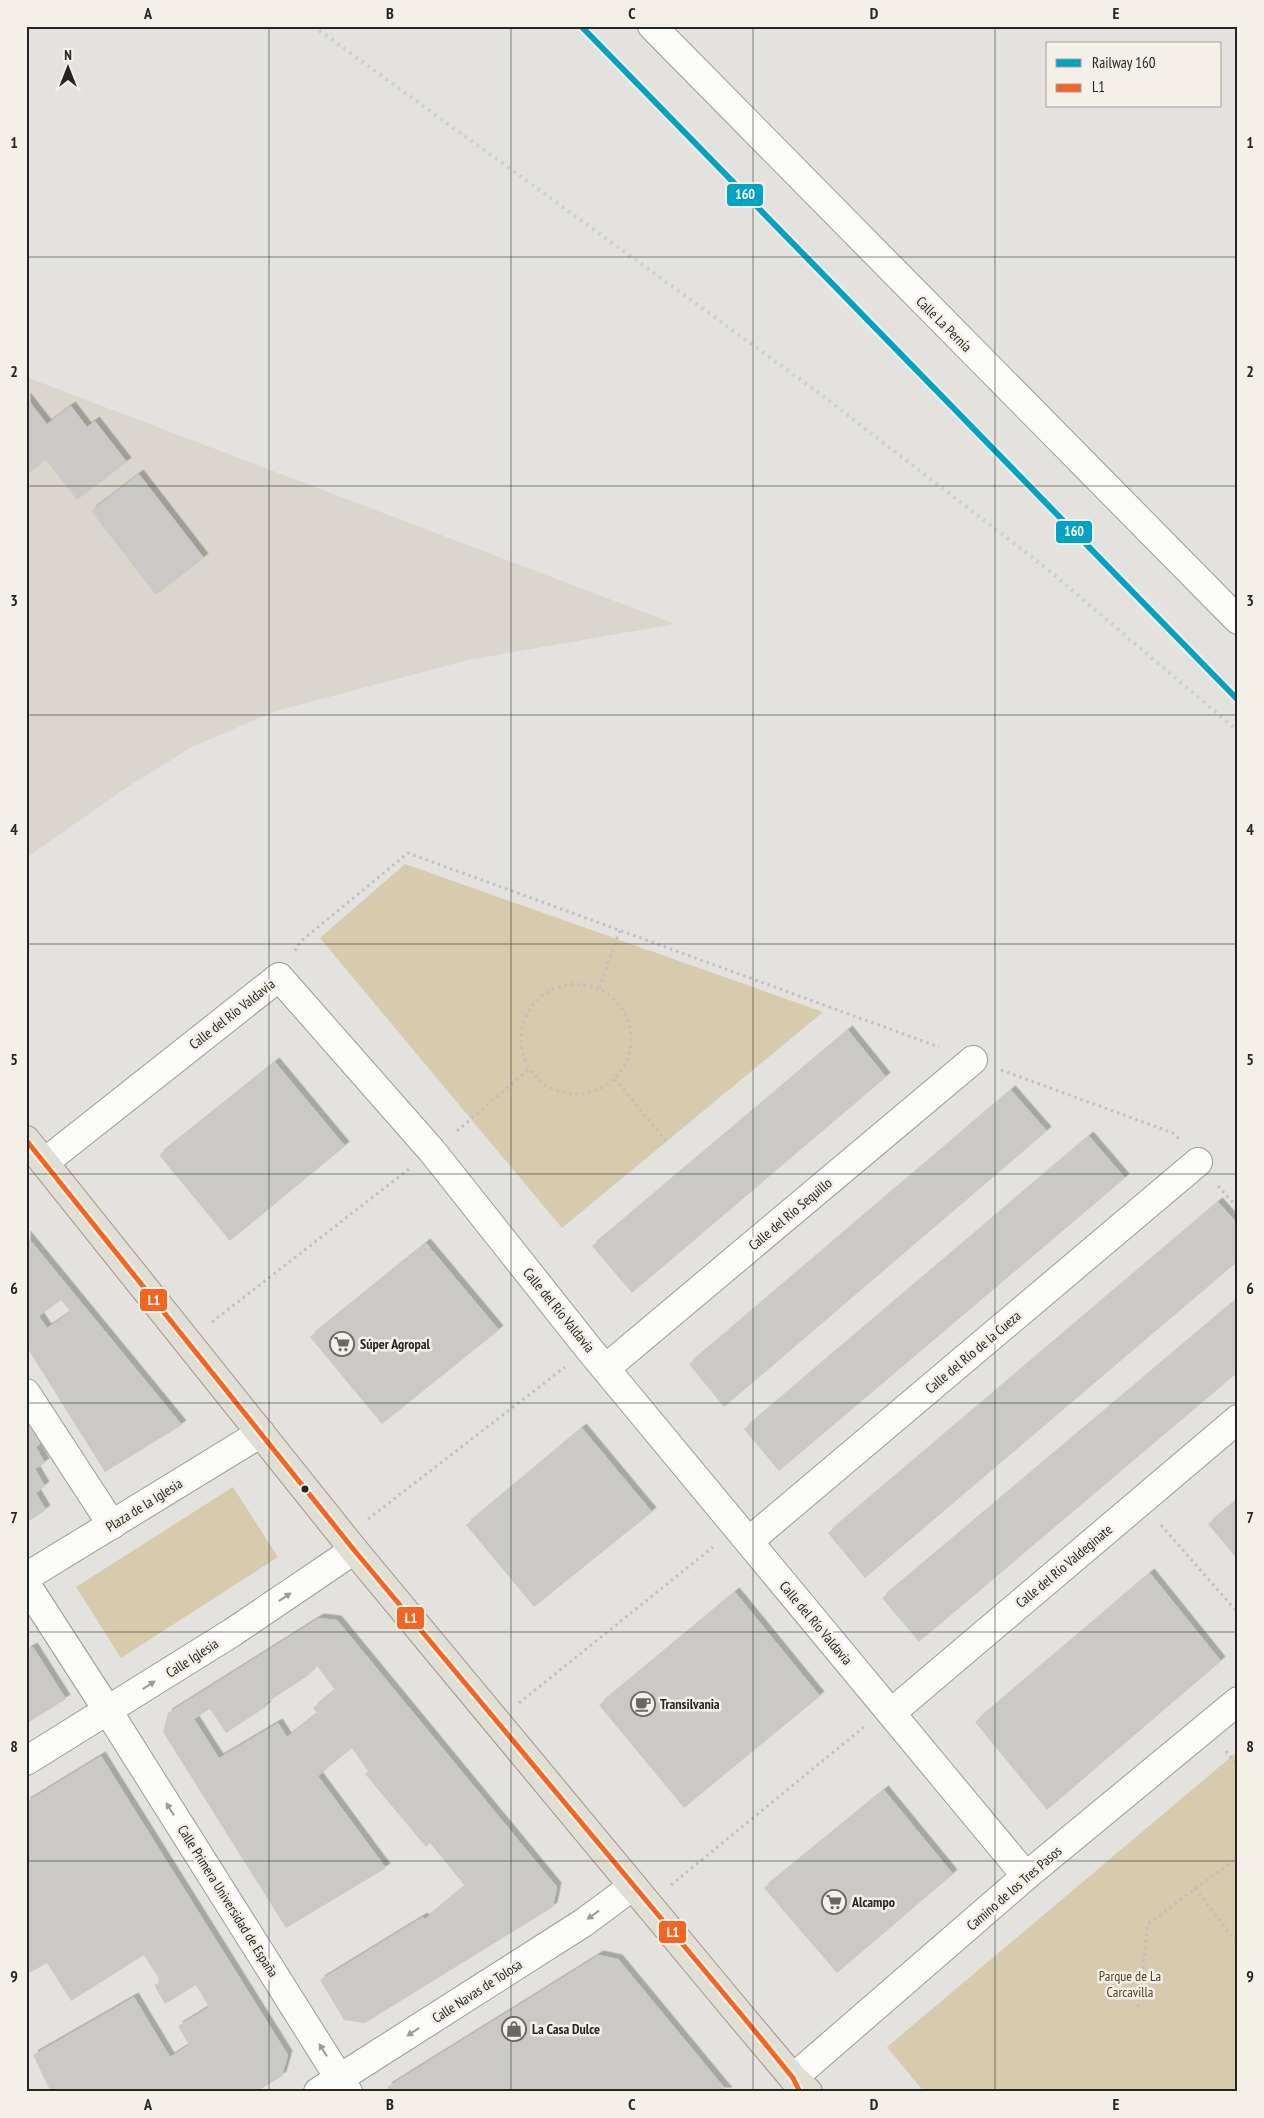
<svg xmlns="http://www.w3.org/2000/svg" width="1264" height="2118" viewBox="0 0 1264 2118" font-family="'PT Sans Narrow',sans-serif">
<defs>
<filter id="shadow"><feDropShadow dx="4.5" dy="-4.5" stdDeviation="0" flood-color="#0004"/></filter>
</defs>
<rect width="100%" height="100%" fill="#e3e2de"/>
<path fill="#dad6cd" d="M 26,377 L 675,624 L 468,660 L 276,711 L 190,748 L 123,790 L 26,858 Z"/>
<g fill="#d7caad">
<path d="M 405,864 L 823,1012 L 562,1228 L 320,938 Z"/>
<path d="M 233,1487 L 278,1557 L 121,1658 L 76,1587 Z"/>
<path d="M 1238,1751 L 1238,2092 L 924,2092 L 887,2047 Z"/>
</g>
<g fill="#cac9c6" fill-rule="evenodd" filter="url(#shadow)">
<path d="M 26,397 L 47,424 L 71,406 L 87,427 L 95,421 L 127,462 L 77,500 L 46,460 L 26,475 Z"/>
<path d="M 139,474 L 204,558 L 156,595 L 91,511 Z"/>
<path d="M 848,1030 L 886,1077 L 632,1293 L 592,1246 Z"/>
<path d="M 275,1062 L 345,1146 L 230,1241 L 159,1155 Z"/>
<path d="M 1011,1090 L 1047,1131 L 724,1407 L 689,1364 Z"/>
<path d="M 1089,1136 L 1125,1178 L 779,1471 L 744,1429 Z"/>
<path d="M 1218,1202 L 1238,1224 L 1238,1261 L 865,1578 L 828,1533 Z"/>
<path d="M 26,1235 L 182,1425 L 105,1472 L 26,1346 ZM 61,1300 L 71,1312 L 47,1328 L 39,1316 Z"/>
<path d="M 426,1243 L 499,1330 L 382,1424 L 310,1337 Z"/>
<path d="M 1238,1298 L 1238,1372 L 919,1642 L 882,1598 Z"/>
<path d="M 26,1412 L 45,1440 L 36,1447 L 45,1463 L 35,1469 L 45,1486 L 36,1493 L 46,1510 L 26,1523 Z"/>
<path d="M 582,1428 L 652,1512 L 534,1607 L 466,1525 Z"/>
<path d="M 1238,1499 L 1238,1560 L 1208,1524 Z"/>
<path d="M 1150,1573 L 1221,1661 L 1047,1810 L 975,1722 Z"/>
<path d="M 735,1592 L 820,1696 L 684,1808 L 599,1705 Z"/>
<path d="M 319,1618 L 337,1620 L 557,1887 L 553,1907 L 365,2023 L 344,2020 L 320,1980 L 423,1917 L 425,1919 L 465,1886 L 430,1843 L 426,1847 L 365,1774 L 368,1771 L 352,1748 L 318,1776 L 386,1868 L 286,1928 L 163,1732 L 168,1713 ZM 317,1666 L 335,1690 L 313,1708 L 318,1713 L 287,1737 L 278,1723 L 219,1758 L 194,1719 L 210,1709 L 226,1733 L 267,1706 L 265,1704 L 306,1677 Z"/>
<path d="M 33,1647 L 66,1699 L 26,1724 L 26,1651 Z"/>
<path d="M 101,1756 L 288,2055 L 282,2076 L 256,2092 L 51,2092 L 33,2055 L 134,1997 L 170,2057 L 189,2045 L 178,2026 L 209,2007 L 196,1985 L 165,2004 L 154,1985 L 161,1982 L 144,1955 L 71,2001 L 47,1963 L 26,1975 L 26,1876 L 28,1875 L 26,1872 L 26,1802 Z"/>
<path d="M 884,1790 L 953,1874 L 837,1973 L 764,1888 Z"/>
<path d="M 599,1955 L 618,1959 L 728,2092 L 390,2092 L 387,2087 Z"/>
</g>
<g fill="none" stroke-linecap="round" stroke-linejoin="round">
<defs>
<g id="pedestrian">
<path d="M 26,1393 L 112,1525"/>
<path d="M 26,1577 L 261,1433"/>
<path d="M 26,1584 L 108,1711"/>
</g>
<g id="minor">
<path d="M 652,26 L 1238,620"/>
<path d="M 45,1162 L 279,977 L 432,1151 L 589,1349 L 1026,1876"/>
<path d="M 606,1368 L 973,1060"/>
<path d="M 749,1541 L 1198,1162"/>
<path d="M 108,1711 L 348,2092"/>
<path d="M 891,1713 L 1238,1419"/>
<path d="M 26,1761 L 233,1632 L 354,1550"/>
<path d="M 793,2078 L 1026,1876 L 1238,1701"/>
<path d="M 318,2092 L 583,1923 L 633,1886"/>
</g>
<path id="primary" d="M 26,1140 L 354,1550 L 730,2003 L 793,2078 L 808,2092"/>
</defs>
<use href="#pedestrian" stroke="#9c9a98" stroke-width="30"/>
<use href="#minor" stroke="#9c9a98" stroke-width="30"/>
<use href="#primary" stroke="#9c9584" stroke-width="30"/>
<g stroke="#c1c0be" stroke-width="3" stroke-dasharray="2.5 4" stroke-linecap="butt">
<path d="M 295,951 L 300,942 L 408,853 L 939,1047"/>
<circle cx="576" cy="1039" r="55"/>
<path d="M 599,988 L 620,930"/>
<path d="M 1001,1070 L 1173,1133 L 1179,1139"/>
<path d="M 615,1079 L 667,1142"/>
<path d="M 457,1131 L 529,1069"/>
<path d="M 1218,1186 L 1238,1208"/>
<path d="M 212,1322 L 409,1169"/>
<path d="M 368,1519 L 565,1367"/>
<path d="M 1161,1525 L 1238,1613"/>
<path d="M 519,1703 L 713,1547"/>
<path d="M 1226,1751 L 1238,1767"/>
<path d="M 671,1885 L 864,1727"/>
<path d="M 1195,1888 L 1238,1944"/>
<path d="M 1138,2007 L 1148,1924 L 1238,1857"/>
</g>
<use href="#pedestrian" stroke="#fbfbfa" stroke-width="28"/>
<use href="#minor" stroke="#fbfbfa" stroke-width="28"/>
<use href="#primary" stroke="#e1ded5" stroke-width="28"/>
<path stroke="#cececd" stroke-width="4" stroke-dasharray="2.5 5" stroke-linecap="butt" d="M 313,26 L 815,390 L 1046,568 L 1238,731"/>
<defs>
<path id="bus-1" d="M 26,1140 L 354,1550 L 750,2025 L 793,2078 L 800,2092"/>
</defs>
<use href="#bus-1" stroke="#f4f0e8" stroke-width="9"/>
<use href="#bus-1" stroke="#f26522" stroke-width="5"/>
<defs>
<path id="rail-1" d="M 581,26 L 1238,700"/>
</defs>
<use href="#rail-1" stroke="#f4f0e8" stroke-width="10"/>
<use href="#rail-1" stroke="#02a2c5" stroke-width="6"/>
</g>
<defs><path id="oneway-solid" d="M-6-.8H1V-3.2L6.5 0L1 3.2V.8H-6Z" transform="scale(1.25)"/></defs>
<g fill="#9b9b99">
<use href="#oneway-solid" transform="translate(285 1597) rotate(-34)"/>
<use href="#oneway-solid" transform="translate(149 1685) rotate(-33)"/>
<use href="#oneway-solid" transform="translate(170 1809) rotate(-122)"/>
<use href="#oneway-solid" transform="translate(593 1915) rotate(144)"/>
<use href="#oneway-solid" transform="translate(413 2032) rotate(147)"/>
<use href="#oneway-solid" transform="translate(323 2050) rotate(-122)"/>
</g>
<path fill="none" stroke="#262522" stroke-width="1" stroke-opacity="0.55" d="M 269,26 L 269,2092M 511,26 L 511,2092M 753,26 L 753,2092M 995,26 L 995,2092M 26,257 L 1238,257M 26,486 L 1238,486M 26,715 L 1238,715M 26,944 L 1238,944M 26,1174 L 1238,1174M 26,1403 L 1238,1403M 26,1632 L 1238,1632M 26,1861 L 1238,1861"/>
<defs>
<symbol id="supermarket-ring" viewBox="-11 -11 22 22"><circle r="9.5" fill="#f4f0e8" stroke="#686764" stroke-width="1.5"/><path d="M-6-5.5h2.5l.6 2H6L4.5 2H-2.5L-4.4-4H-6ZM-1.5 3.2a1.3 1.3 0 1 0 .1 0ZM3 3.2a1.3 1.3 0 1 0 .1 0Z" fill="#686764"/></symbol>
<symbol id="cafe-ring" viewBox="-11 -11 22 22"><circle r="9.5" fill="#f4f0e8" stroke="#686764" stroke-width="1.5"/><path d="M-5.5-4.5H6V0H3Q3 3.5 0 3.5H-2.5Q-5.5 3.5-5.5 0ZM3-3.2v2h1.7v-2ZM-6 4.5H4V6H-6Z" fill="#686764"/></symbol>
<symbol id="shop-ring" viewBox="-11 -11 22 22"><circle r="9.5" fill="#f4f0e8" stroke="#686764" stroke-width="1.5"/><path d="M-5-2.5h2.3a2.7 3.5 0 0 1 5.4 0H5L5.5 6h-11ZM-1.5-2.5h3a1.5 2.3 0 0 0-3 0Z" fill="#686764"/></symbol>
</defs>
<g fill-rule="evenodd">
<use href="#supermarket-ring" x="328" y="1330" width="28" height="28"/>
<use href="#cafe-ring" x="629" y="1690" width="28" height="28"/>
<use href="#supermarket-ring" x="820" y="1888" width="28" height="28"/>
<use href="#shop-ring" x="500" y="2015" width="28" height="28"/>
</g>
<circle fill="#262522" stroke="#f4f0e8" stroke-width="2" cx="305" cy="1489" r="4.5"/>
<g text-anchor="middle" dominant-baseline="central" stroke-width="5" stroke-linejoin="round" paint-order="stroke">
<g font-size="14" fill="#262522" stroke="#f4f0e8">
<text transform="translate(944 324) rotate(45)">Calle La Pernía</text>
<text transform="translate(232 1014) rotate(-38)">Calle del Río Valdavia</text>
<text transform="translate(790 1214) rotate(-40)">Calle del Río Sequillo</text>
<text transform="translate(559 1310) rotate(51)">Calle del Río Valdavia</text>
<text transform="translate(973 1352) rotate(-40)">Calle del Río de la Cueza</text>
<text transform="translate(144 1505) rotate(-32)">Plaza de la Iglesia</text>
<text transform="translate(1064 1566) rotate(-40)">Calle del Río Valdeginate</text>
<text transform="translate(816 1623) rotate(50)">Calle del Río Valdavia</text>
<text transform="translate(192 1658) rotate(-33)">Calle Iglesia</text>
<text transform="translate(1014 1888) rotate(-41)">Camino de los Tres Pasos</text>
<text transform="translate(228 1901) rotate(58)">Calle Primera Universidad de España</text>
<text transform="translate(477 1991) rotate(-33)">Calle Navas de Tolosa</text>
</g>
<g font-size="14" font-weight="bold" fill="#262522" stroke="#f4f0e8" text-anchor="start">
<text x="360" y="1344">Súper Agropal</text>
<text x="660" y="1704">Transilvania</text>
<text x="852" y="1902">Alcampo</text>
<text x="532" y="2029">La Casa Dulce</text>
</g>
<g font-size="14" fill="#4d3e1c" stroke="#f4f0e8">
<text x="1130" y="1976">Parque de La<tspan x="1130" dy="16">Carcavilla</tspan></text>
</g>
</g>
<g stroke="#f4f0e8" stroke-width="2">
<rect x="726" y="183" width="38" height="24" rx="5" fill="#02a2c5"/>
<rect x="1055" y="520" width="38" height="24" rx="5" fill="#02a2c5"/>
<rect x="139" y="1288" width="29" height="24" rx="5" fill="#f26522"/>
<rect x="396" y="1606" width="29" height="24" rx="5" fill="#f26522"/>
<rect x="658" y="1920" width="29" height="24" rx="5" fill="#f26522"/>
</g>
<g font-size="14" text-anchor="middle" font-weight="bold" fill="#fff">
<text x="745" y="199">160</text>
<text x="1074" y="536">160</text>
<text x="154" y="1305">L1</text>
<text x="411" y="1623">L1</text>
<text x="673" y="1937">L1</text>
</g>
<rect width="1264" height="2118" fill="none" stroke="#f4f0e8" stroke-width="55"/>
<rect x="1046" y="42" width="175" height="65" fill="#f4f0e8" stroke="#a29f99"/>
<rect x="1056" y="59" width="25" height="8" fill="#02a2c5" stroke="#a29f99"/>
<text x="1092" y="68" font-size="15" fill="#262522">Railway 160</text>
<rect x="1056" y="84" width="25" height="8" fill="#f26522" stroke="#a29f99"/>
<text x="1092" y="92" font-size="15" fill="#262522">L1</text>
<g transform="translate(68 68)" stroke="#f4f0e8" stroke-width="4" paint-order="stroke">
<path d="M0-4L9 19L0 12L-9 19Z" fill="#262522"/>
<text y="-8" font-size="14" font-weight="bold" text-anchor="middle" fill="#262522">N</text>
</g>
<rect x="28" y="28" width="1208" height="2062" fill="none" stroke="#262522" stroke-width="2"/>
<g font-size="16" text-anchor="middle" font-weight="bold" fill="#262522">
<text x="148" y="19">A</text>
<text x="390" y="19">B</text>
<text x="632" y="19">C</text>
<text x="874" y="19">D</text>
<text x="1116" y="19">E</text>
<text x="14" y="148">1</text>
<text x="1250" y="148">1</text>
<text x="14" y="377">2</text>
<text x="1250" y="377">2</text>
<text x="14" y="606">3</text>
<text x="1250" y="606">3</text>
<text x="14" y="835">4</text>
<text x="1250" y="835">4</text>
<text x="14" y="1065">5</text>
<text x="1250" y="1065">5</text>
<text x="14" y="1294">6</text>
<text x="1250" y="1294">6</text>
<text x="14" y="1523">7</text>
<text x="1250" y="1523">7</text>
<text x="14" y="1752">8</text>
<text x="1250" y="1752">8</text>
<text x="14" y="1982">9</text>
<text x="1250" y="1982">9</text>
<text x="148" y="2110">A</text>
<text x="390" y="2110">B</text>
<text x="632" y="2110">C</text>
<text x="874" y="2110">D</text>
<text x="1116" y="2110">E</text>
</g>
</svg>
